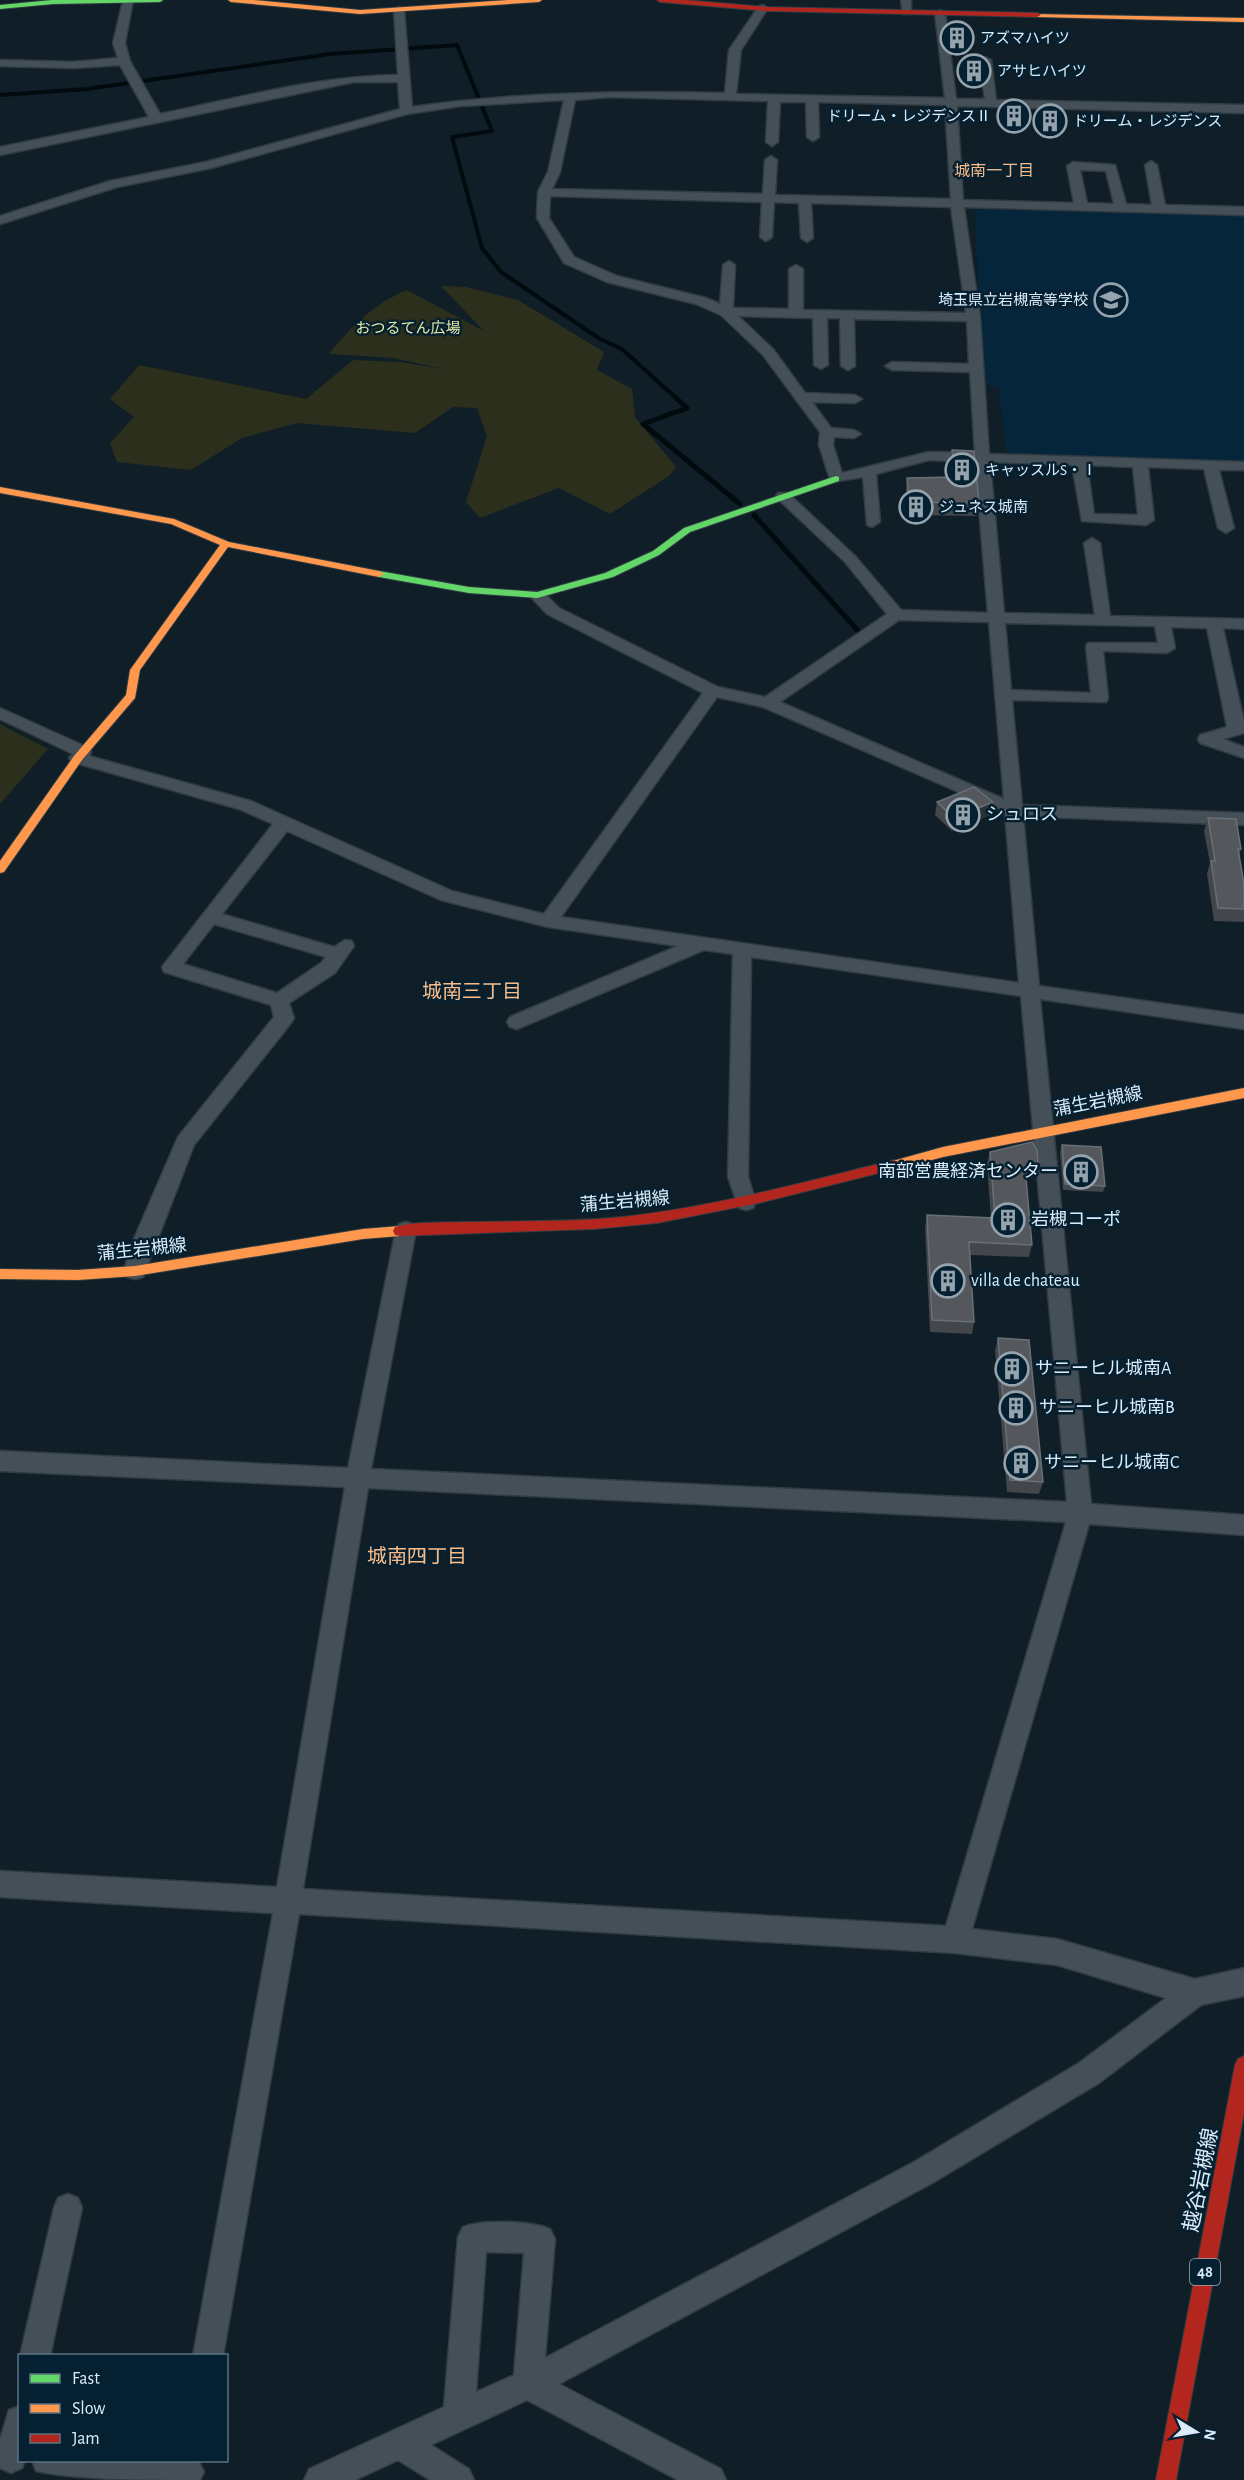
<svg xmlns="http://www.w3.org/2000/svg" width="1244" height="2480" viewBox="0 0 1244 2480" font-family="'Alegreya Sans','Noto Sans JP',sans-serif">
<rect width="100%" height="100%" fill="#0f1e27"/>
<path fill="#05263a" d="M 975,209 L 1244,216 L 1244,461 L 1007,454 L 998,386 L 982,385 Z"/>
<g fill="#2c2f1b">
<path d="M 441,286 L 466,287 L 518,300 L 604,352 L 597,370 L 632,389 L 635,417 L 676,467 L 669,476 L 610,514 L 559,488 L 480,518 L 466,502 L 487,436 L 477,408 L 453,407 L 415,433 L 297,423 L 242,438 L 191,470 L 117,462 L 110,443 L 134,417 L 110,399 L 139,365 L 306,399 L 353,360 L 400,362 L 444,369 L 393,358 L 329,354 C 351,327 374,303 407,290 L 484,331 Z"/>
<path d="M 0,724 L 48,749 L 0,804 Z"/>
</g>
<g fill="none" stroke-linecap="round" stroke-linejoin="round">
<path stroke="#010b0e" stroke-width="4" d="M 0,95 L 87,89 L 330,54 L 457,45 L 492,131 L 452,137 L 482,248 L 501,272 L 600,339 L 622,349 L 677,399"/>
<g stroke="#010b0e" stroke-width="5">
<path d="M 676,398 L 687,408 L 643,424 L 740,504"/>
<path d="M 754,515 L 859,632"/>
</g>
<defs>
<g id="street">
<path d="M 133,0 L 125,43 L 130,61 L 160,114 C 239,98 317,76 398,75 L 394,10 L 399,7 L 404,10 L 412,107 C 516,92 620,91 725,93 L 729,50 L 759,6 L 763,5 L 768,8 L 741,50 L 736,94 L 945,98 L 935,13 L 940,10 L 945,13 L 956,99 L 985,99 L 979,60 L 985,57 L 991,60 L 996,100 L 1244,105 L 1244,113 L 957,106 L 963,200 L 1074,203 L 1067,166 L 1073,162 L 1115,165 L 1126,204 L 1152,205 L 1145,165 L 1151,161 L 1157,165 L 1165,205 L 1244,207 L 1244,215 L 964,207 L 980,317 L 989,454 L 1244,462 L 1244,470 L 1219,470 L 1234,528 L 1226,533 L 1218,528 L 1204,469 L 1148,467 L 1154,520 L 1146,525 L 1082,521 L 1072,465 L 990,462 L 1004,613 L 1095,615 L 1084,543 L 1092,538 L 1100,543 L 1110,616 L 1244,619 L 1244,629 L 1223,628 L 1244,722 L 1244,733 L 1223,739 L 1244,747 L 1244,758 L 1200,743 L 1198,739 L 1200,735 L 1227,727 L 1207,628 L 1171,627 L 1175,648 L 1167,653 L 1103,651 L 1108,698 L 1106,702 L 1012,700 L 1022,805 L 1244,813 L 1244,825 L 1023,816 L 1039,986 L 1244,1015 L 1244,1029 L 1040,999 L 1091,1504 L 1244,1515 L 1244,1535 L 1089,1524 L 972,1929 L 1057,1939 L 1195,1979 L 1244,1968 L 1244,1996 L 1201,2005 L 1099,2083 L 934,2182 L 559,2384 L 721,2469 L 726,2480 L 678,2480 L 527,2400 L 431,2445 L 469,2469 L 474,2480 L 430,2480 L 398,2460 L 355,2480 L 304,2480 L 309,2469 L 444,2407 L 458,2237 L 463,2227 C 481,2219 532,2221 550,2229 L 555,2239 L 545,2358 L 914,2162 L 1079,2063 L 1166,1998 L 1057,1965 L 955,1953 L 299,1914 L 223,2356 L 193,2356 L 273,1913 L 0,1897 L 0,1871 L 277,1887 L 345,1487 L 0,1471 L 0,1451 L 348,1468 L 396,1230 L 399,1224 L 406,1222 L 413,1224 L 416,1230 L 371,1469 L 1067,1502 L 1021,996 L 751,957 L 748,1177 L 756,1202 L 753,1208 L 746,1210 L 739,1208 L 728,1177 L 733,954 L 704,950 L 517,1029 L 510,1027 L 507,1022 L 510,1017 L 678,946 L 548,927 L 441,900 L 287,831 L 222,914 L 334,947 L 345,940 L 352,941 L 354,946 L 335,973 L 289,1003 L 294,1018 L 291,1023 L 194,1145 L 143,1277 L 135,1279 L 127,1277 L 124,1271 L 130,1248 L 178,1137 L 274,1017 L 271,1005 L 164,972 L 162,967 L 273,824 L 239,809 L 72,762 L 69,758 L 73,754 L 0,719 L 0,708 L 89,748 L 91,752 L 89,756 L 251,801 L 452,891 L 544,914 L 703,693 L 547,614 L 529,595 L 531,592 L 543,592 L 559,608 L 718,687 L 765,697 L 887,614 L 845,562 L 778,499 L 776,496 L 778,493 L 788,493 L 855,556 L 901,610 L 988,613 L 975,462 L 929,460 L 876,474 L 880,522 L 872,527 L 867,525 L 863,477 L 831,482 L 819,445 L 820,432 L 763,355 L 721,315 L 696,304 L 607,282 L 564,263 L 537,218 L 538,192 L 548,172 L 564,100 L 461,106 L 407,114 L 211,168 L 117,187 L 0,224 L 0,216 L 110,181 L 206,162 L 400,109 L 398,82 L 354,82 L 0,155 L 0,147 L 149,117 L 120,65 L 73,68 L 0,66 L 0,60 L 73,62 L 118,58 L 113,43 L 123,1 ZM 609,97 L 768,101 L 766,142 L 772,146 L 778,142 L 780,102 L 806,102 L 807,137 L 813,141 L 819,137 L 818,102 L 945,105 L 951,199 L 775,195 L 777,160 L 771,156 L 765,160 L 763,194 L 552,189 L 560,172 L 575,100 ZM 1080,170 L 1106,171 L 1114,204 L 1087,203 ZM 550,196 L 762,202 L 760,237 L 766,241 L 772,237 L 774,202 L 799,203 L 801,238 L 807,242 L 813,238 L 811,203 L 951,207 L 966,313 L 803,310 L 803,269 L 796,265 L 789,269 L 789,309 L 733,308 L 735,265 L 729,261 L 723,265 L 720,304 L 706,298 L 617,276 L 574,257 L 549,218 ZM 738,316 L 813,318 L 814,365 L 821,369 L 828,365 L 827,318 L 840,318 L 841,366 L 848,370 L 855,366 L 854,319 L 967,321 L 969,364 L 892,362 L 885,366 L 892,370 L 970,372 L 975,453 L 929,452 L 842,473 L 833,445 L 834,437 L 854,438 L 861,434 L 854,430 L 831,428 L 812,402 L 855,403 L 862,399 L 855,395 L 805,393 L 773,349 ZM 1087,465 L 1133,467 L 1138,515 L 1094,514 ZM 899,620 L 989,622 L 1004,799 L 780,702 ZM 1005,623 L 1155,626 L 1158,643 L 1088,643 L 1086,646 L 1091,693 L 1011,690 ZM 717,697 L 763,707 L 1005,812 L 1019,983 L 561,917 ZM 214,924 L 326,957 L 321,963 L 277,993 L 183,964 ZM 368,1488 L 1066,1522 L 946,1926 L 303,1889 ZM 486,2252 L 524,2253 L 514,2375 L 476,2392 Z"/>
<path d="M 901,0 L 911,0 L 911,14 L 903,14 Z"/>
<path d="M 68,2194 L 78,2198 L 82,2208 L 50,2356 L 20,2356 L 54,2208 L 58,2198 Z"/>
<path d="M 20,2406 L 20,2460 L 25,2460 L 22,2468 L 11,2473 L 0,2468 L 0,2439 L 9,2410 Z"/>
<path d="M 32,2460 L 198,2460 L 204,2472 L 200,2480 C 155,2480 76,2480 36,2471 Z"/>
</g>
<g id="fast">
<path d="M 52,0 L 163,0 L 160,2 L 53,4 L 0,9 L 0,5 Z"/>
<path d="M 836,476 L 839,477 L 839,481 L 690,532 L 659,555 L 613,577 L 537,598 L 469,593 L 379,577 L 374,574 L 379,571 L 469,587 L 537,592 L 605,573 L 653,551 L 684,528 Z"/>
</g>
<g id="slow">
<path d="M 228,0 L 253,0 L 360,10 L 508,0 L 542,0 L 539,2 L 360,14 L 231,2 Z"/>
<path d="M 1035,14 L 1244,18 L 1244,22 L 1037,17 L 1035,16 Z"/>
<path d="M 0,487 L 174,519 L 229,542 L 379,571 L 384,574 L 379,577 L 228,547 L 140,670 L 135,698 L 82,760 L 4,872 L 0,873 L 0,861 L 74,756 L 126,695 L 130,670 L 220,545 L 171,524 L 0,493 Z"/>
<path d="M 1244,1088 L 1244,1098 L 943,1157 L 894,1170 L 887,1165 L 889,1162 L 943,1147 Z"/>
<path d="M 400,1226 L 405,1227 L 407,1231 L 405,1235 L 400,1236 L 363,1239 L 135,1276 L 78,1280 L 0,1279 L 0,1269 L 78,1270 L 135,1266 L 363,1229 Z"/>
</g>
<g id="jam">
<path d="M 657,0 L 685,0 L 766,7 L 1037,13 L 1041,15 L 1037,17 L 766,11 L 660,2 Z"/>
<path d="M 894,1160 L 901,1165 L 899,1168 L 759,1203 L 657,1223 L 595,1229 L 400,1236 L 395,1235 L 393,1231 L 395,1227 C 416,1221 442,1223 463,1222 C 516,1221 570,1222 622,1217 C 714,1207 804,1182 894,1160 Z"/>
<path d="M 1244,2056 L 1244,2113 L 1176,2480 L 1156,2480 L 1235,2065 L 1238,2059 Z"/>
</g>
</defs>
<use href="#street" stroke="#303b42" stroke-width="3"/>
<use href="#fast" stroke="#303b42" stroke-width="2"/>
<use href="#slow" stroke="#303b42" stroke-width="2"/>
<use href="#jam" stroke="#303b42" stroke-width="2"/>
<use href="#street" fill="#454f57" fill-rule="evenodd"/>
<use href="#fast" fill="#63d668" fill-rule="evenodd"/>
<use href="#slow" fill="#ff974d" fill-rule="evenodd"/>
<use href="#jam" fill="#b3261e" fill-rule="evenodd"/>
</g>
<g fill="#43464b">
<path d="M 952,450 L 979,503 L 977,516 L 908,515 L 906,491 L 907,478 L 952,477 L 951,463 Z"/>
<path d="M 937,802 L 990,815 L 952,831 L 935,815 Z"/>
<path d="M 1208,818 L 1241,849 L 1239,857 L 1244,884 L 1244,922 L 1214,921 L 1207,874 L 1210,863 L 1204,831 Z"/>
<path d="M 1062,1145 L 1105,1186 L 1103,1192 L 1063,1190 L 1060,1152 Z"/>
<path d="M 990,1152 L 1035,1176 L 1026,1178 L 1032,1245 L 1029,1257 L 970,1255 L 974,1322 L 972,1334 L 930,1332 L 925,1228 L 927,1215 L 991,1218 L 987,1164 Z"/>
<path d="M 998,1338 L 1043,1482 L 1039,1494 L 1007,1492 L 995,1350 Z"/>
</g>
<g fill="#282f35">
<path d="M 993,802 L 990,815 L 952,831 L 954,818 Z"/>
<path d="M 1038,1164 L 1035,1176 L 1022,1179 L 1025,1167 Z"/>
</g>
<g fill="#54585d" stroke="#696f76" stroke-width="1.5">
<path d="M 952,450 L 974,451 L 979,503 L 909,502 L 907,478 L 955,477 Z"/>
<path d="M 974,787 L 993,802 L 954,818 L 937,802 Z"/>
<path d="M 1208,818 L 1236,819 L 1241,849 L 1238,849 L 1244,884 L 1244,909 L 1218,908 L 1211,861 L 1215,861 Z"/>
<path d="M 1032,1142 L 1037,1150 L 1038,1164 L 1025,1167 L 1032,1245 L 969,1242 L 974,1322 L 932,1320 L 927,1215 L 995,1218 L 990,1152 Z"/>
<path d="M 1062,1145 L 1101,1147 L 1105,1186 L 1065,1184 Z"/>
<path d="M 998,1338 L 1029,1340 L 1043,1482 L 1010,1480 Z"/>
</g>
<defs>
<symbol id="building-ring" viewBox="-11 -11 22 22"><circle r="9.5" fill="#052031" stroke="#94a3ae" stroke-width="1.5"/><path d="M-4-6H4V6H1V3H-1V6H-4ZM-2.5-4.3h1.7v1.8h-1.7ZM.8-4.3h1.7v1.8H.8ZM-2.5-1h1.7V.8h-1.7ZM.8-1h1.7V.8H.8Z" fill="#94a3ae"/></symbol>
<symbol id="school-ring" viewBox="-11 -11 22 22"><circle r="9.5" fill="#052031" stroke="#94a3ae" stroke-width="1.5"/><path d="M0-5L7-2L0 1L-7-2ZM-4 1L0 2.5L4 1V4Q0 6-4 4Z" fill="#94a3ae"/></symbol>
</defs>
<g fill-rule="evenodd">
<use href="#building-ring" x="938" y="19" width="38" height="38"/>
<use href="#building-ring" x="955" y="52" width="38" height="38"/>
<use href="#building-ring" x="995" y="97" width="38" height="38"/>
<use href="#building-ring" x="1031" y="102" width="38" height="38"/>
<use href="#school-ring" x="1092" y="281" width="38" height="38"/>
<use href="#building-ring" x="943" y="451" width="38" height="38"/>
<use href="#building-ring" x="897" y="488" width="38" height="38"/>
<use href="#building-ring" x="944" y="796" width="38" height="38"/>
<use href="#building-ring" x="1062" y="1153" width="38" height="38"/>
<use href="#building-ring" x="989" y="1201" width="38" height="38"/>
<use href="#building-ring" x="929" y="1262" width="38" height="38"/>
<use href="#building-ring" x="993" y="1350" width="38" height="38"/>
<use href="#building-ring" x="997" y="1389" width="38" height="38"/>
<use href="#building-ring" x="1002" y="1444" width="38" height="38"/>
</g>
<g text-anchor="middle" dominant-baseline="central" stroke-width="5" stroke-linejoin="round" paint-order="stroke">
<g font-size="15" fill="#dbebf7" stroke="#052031" text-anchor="start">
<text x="980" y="38">アズマハイツ</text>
<text x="997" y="71">アサヒハイツ</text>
<text x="991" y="116" text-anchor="end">ドリーム・レジデンスⅡ</text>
<text x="1073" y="121">ドリーム・レジデンス</text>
<text x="1088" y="300" text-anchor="end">埼玉県立岩槻高等学校</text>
<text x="985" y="470">キャッスルS・Ⅰ</text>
<text x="939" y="507">ジュネス城南</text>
</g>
<g font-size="15" fill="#e5eba6" stroke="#052031">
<text x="408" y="328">おつるてん広場</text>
</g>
<g font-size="16" fill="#fabb86" stroke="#052031">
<text x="994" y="171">城南一丁目</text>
</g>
<rect fill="#052031" stroke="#9baebc" stroke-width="1.5" x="1190" y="2259" width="30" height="26" rx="4.5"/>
<g font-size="16" font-weight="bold" fill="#dbebf7">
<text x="1205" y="2272">48</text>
</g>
<g font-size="18" fill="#dbebf7" stroke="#052031" text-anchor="start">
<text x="986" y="815">シュロス</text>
<text x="1058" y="1172" text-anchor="end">南部営農経済センター</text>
<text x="1031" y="1220">岩槻コーポ</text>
<text x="971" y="1281">villa de chateau</text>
<text x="1035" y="1369">サニーヒル城南A</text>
<text x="1039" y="1408">サニーヒル城南B</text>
<text x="1044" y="1463">サニーヒル城南C</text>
</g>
<g font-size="18" fill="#dbebf7" stroke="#052031">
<text transform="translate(1098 1102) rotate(-11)">蒲生岩槻線</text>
<text transform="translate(625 1202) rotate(-5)">蒲生岩槻線</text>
<text transform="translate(142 1250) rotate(-6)">蒲生岩槻線</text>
</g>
<g font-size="20" fill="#fabb86" stroke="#052031">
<text x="472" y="992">城南三丁目</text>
<text x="417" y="1557">城南四丁目</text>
</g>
<g font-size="21" fill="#dbebf7" stroke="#052031">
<text transform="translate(1201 2180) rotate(-79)">越谷岩槻線</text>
</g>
</g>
<rect x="18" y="2354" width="210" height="108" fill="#052031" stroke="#5b7180" stroke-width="1.5"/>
<rect x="30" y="2374" width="30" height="9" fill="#63d668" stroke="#5b7180" stroke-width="1.5"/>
<text x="72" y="2384" font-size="18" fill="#dbebf7">Fast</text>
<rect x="30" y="2404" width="30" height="9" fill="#ff974d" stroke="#5b7180" stroke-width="1.5"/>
<text x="72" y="2414" font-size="18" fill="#dbebf7">Slow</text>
<rect x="30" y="2434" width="30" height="9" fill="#b3261e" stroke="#5b7180" stroke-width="1.5"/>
<text x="72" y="2444" font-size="18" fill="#dbebf7">Jam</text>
<g transform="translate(1196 2432) rotate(101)" stroke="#052031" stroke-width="4.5" paint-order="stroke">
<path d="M0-4.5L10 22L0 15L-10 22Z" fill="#dbebf7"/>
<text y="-9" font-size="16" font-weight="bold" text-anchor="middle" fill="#dbebf7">N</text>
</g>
</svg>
